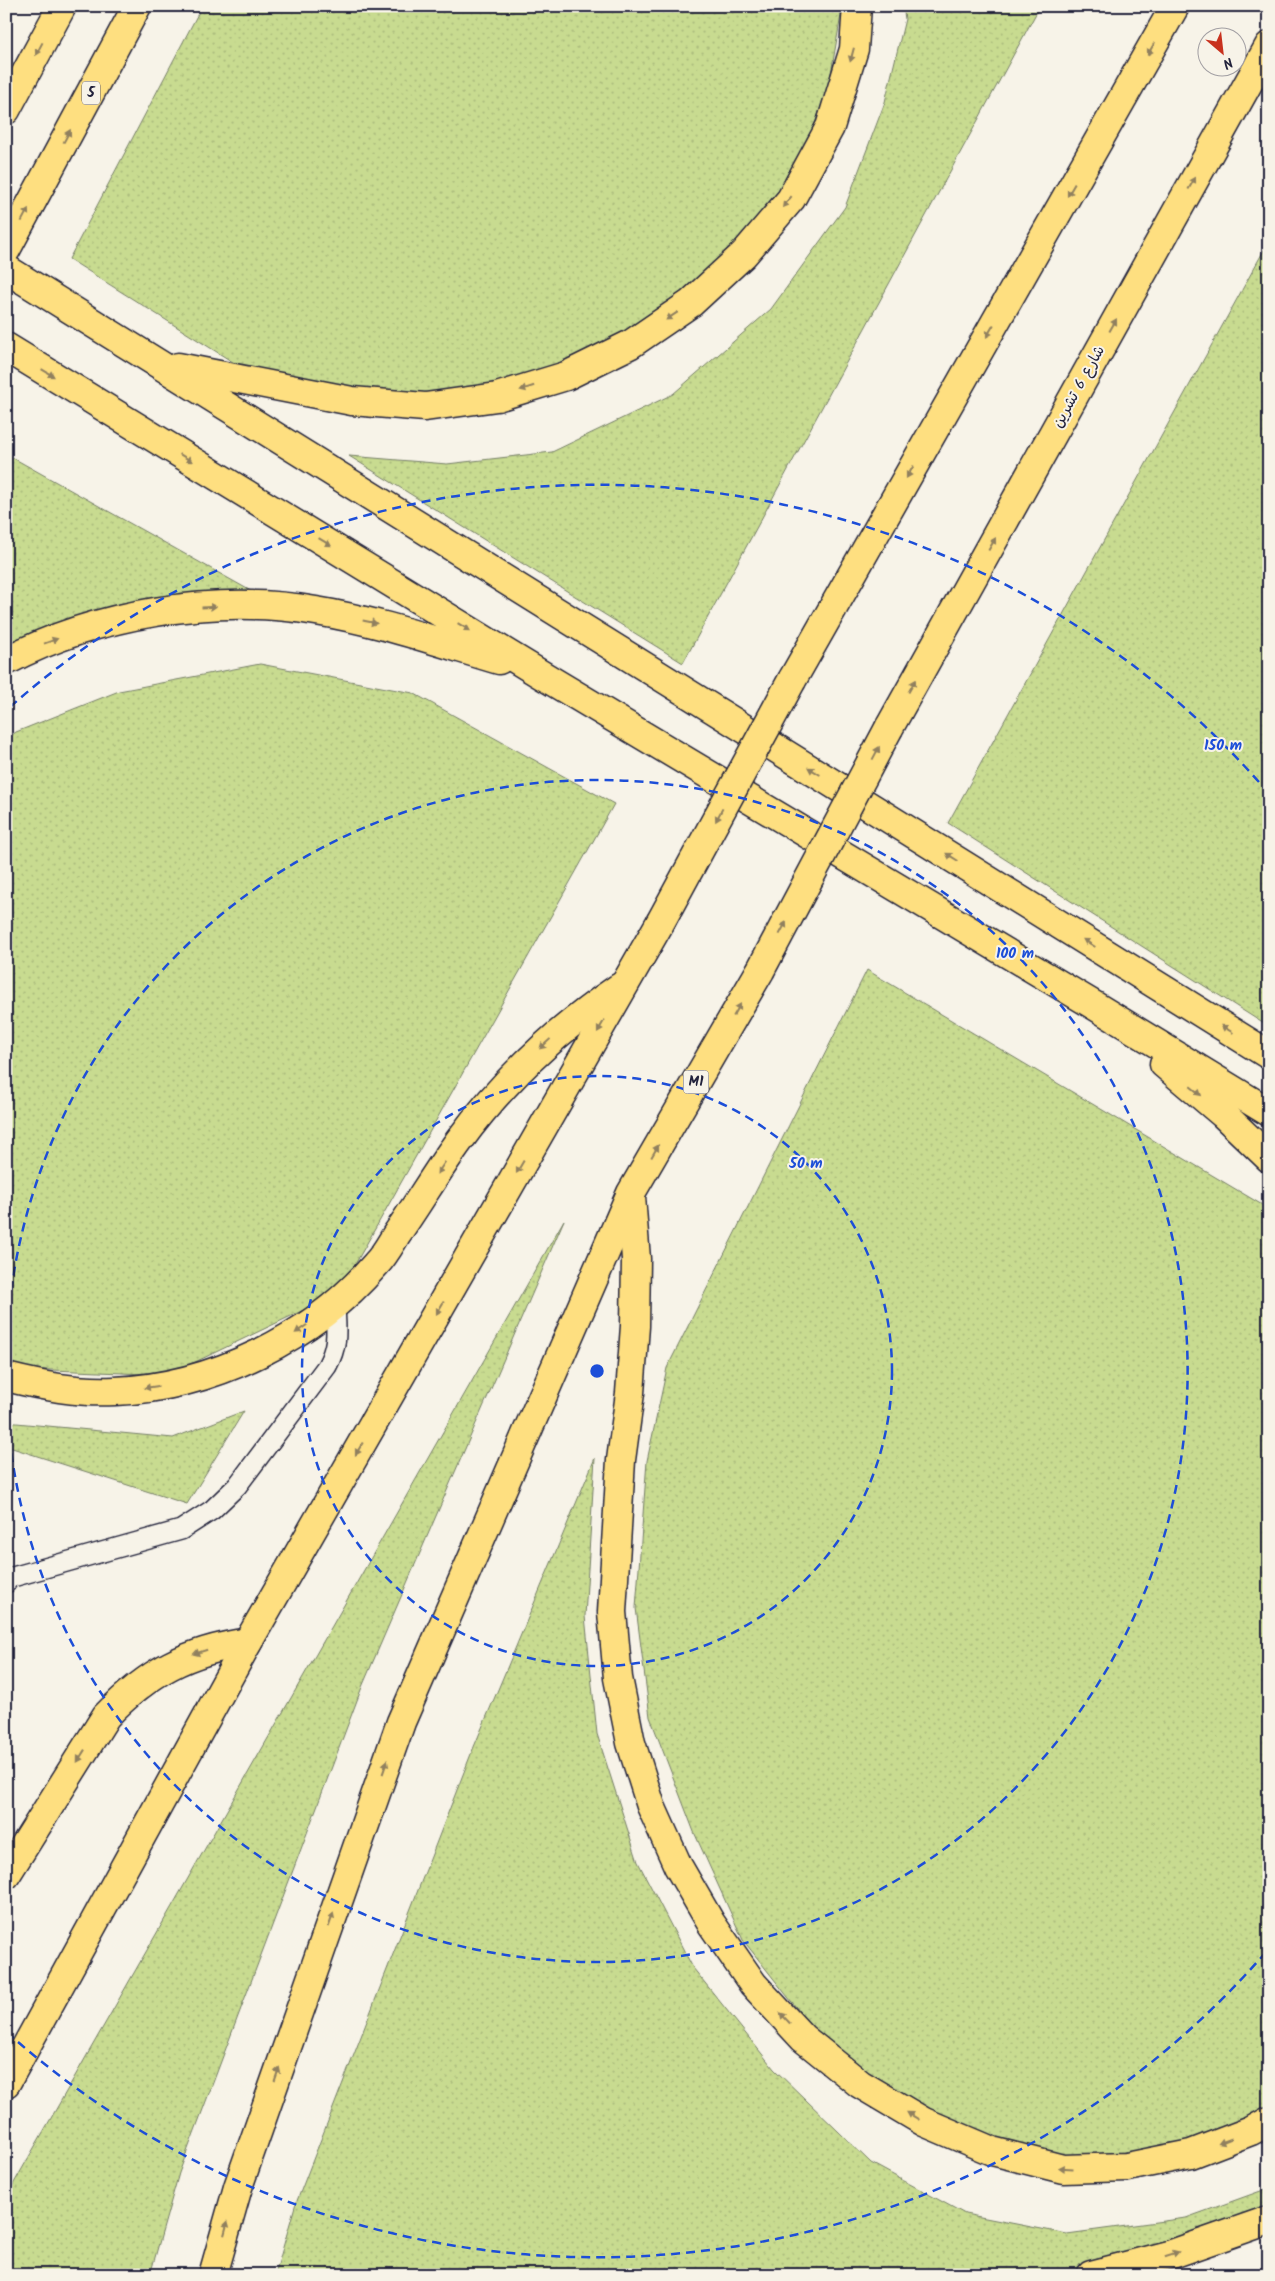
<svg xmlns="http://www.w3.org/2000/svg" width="1275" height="2281" viewBox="0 0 1275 2281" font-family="Kalam,'Playpen Sans Arabic',sans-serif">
<defs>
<pattern id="park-dots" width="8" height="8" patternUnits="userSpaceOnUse" patternTransform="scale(1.25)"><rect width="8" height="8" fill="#c8db90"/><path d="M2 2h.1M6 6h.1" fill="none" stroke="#acbc7d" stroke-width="1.8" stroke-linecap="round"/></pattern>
</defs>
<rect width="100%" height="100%" fill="#f7f3e8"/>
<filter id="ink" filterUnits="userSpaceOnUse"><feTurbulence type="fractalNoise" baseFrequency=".02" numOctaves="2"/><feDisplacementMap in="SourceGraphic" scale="10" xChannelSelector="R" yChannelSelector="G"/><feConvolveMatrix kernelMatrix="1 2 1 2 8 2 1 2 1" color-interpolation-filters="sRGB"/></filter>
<g filter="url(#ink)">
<g fill="url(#park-dots)" stroke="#757e66">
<path d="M 202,6 L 840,6 L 841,15 L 829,85 L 798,169 L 730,269 L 641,334 L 445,409 L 255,376 L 69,259 Z"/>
<path d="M 903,6 L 1040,6 L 683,663 L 349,456 L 447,464 L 552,452 L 673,394 L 771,309 L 845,207 L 885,102 L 905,19 Z"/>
<path d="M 1269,241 L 1269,1027 L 948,823 Z"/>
<path d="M 6,454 L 276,605 L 6,651 Z"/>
<path d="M 260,664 L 413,693 L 614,804 L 339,1293 L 168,1375 L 6,1368 L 6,739 L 16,732 L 119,691 Z"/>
<path d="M 867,970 L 1269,1209 L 1269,2120 L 1244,2137 L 1066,2170 L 901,2107 L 814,2030 L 743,1940 L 694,1832 L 650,1717 L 636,1608 L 647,1461 L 667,1368 Z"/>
<path d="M 564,1220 L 362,1687 L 179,2173 L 150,2275 L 6,2275 L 6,2197 Z"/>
<path d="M 244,1411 L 187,1504 L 6,1446 L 6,1422 L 173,1438 Z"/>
<path d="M 595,1458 L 585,1616 L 597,1734 L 638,1862 L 693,1968 L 774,2069 L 871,2163 L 965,2214 L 1067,2234 L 1186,2218 L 1269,2188 L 1269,2221 L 1083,2275 L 275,2275 L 295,2206 L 471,1754 Z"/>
</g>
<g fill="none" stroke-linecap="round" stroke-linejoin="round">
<defs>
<path id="lane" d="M 6,1583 L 9,1578 L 181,1530 L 212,1510 L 237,1486 L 327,1366 C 339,1344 336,1330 335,1305"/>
<g id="primary">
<path d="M 6,110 L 62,6"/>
<path d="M 6,250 L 137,6"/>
</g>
<g id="highway">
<path d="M 6,269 L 1269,1055"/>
<path d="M 6,347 L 537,672 L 1092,1004 L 1269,1112"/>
<path d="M 178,367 L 352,401 L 425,407 L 497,397 L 566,376 L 631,344 L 691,303 L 744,254 L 791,199 L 830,127 L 854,49 L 857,6"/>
<path d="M 6,661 C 97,613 215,594 316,611 C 378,621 438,642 499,660"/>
<path d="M 792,680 L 1175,6"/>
<path d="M 889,728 L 1269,46"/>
<path d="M 1164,1064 L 1223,1114 L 1269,1158"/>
<path d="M 631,1197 L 636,1259 L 635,1326 L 630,1393 L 621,1460 L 612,1612 L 618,1678 L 631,1743 L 651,1806 L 678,1866 L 711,1923 L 753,1984 L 803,2038 L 860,2084 L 924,2122 L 992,2151 L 1063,2169 L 1127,2167 L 1191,2154 L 1251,2131 L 1269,2121"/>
<path d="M 6,1377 C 42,1386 78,1393 115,1391 C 212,1387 313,1338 376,1264 C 384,1256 390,1245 396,1235 C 418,1204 437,1171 459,1141 C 504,1079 557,1030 620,987"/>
<path d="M 6,1875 L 106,1716 C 148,1672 187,1651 248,1642"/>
<path d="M 6,2083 L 248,1642 L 660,923"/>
<path d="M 213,2275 L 238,2187 L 401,1722 L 631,1193 L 760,971"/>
<path d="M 1091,2275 L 1172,2254 L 1269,2220"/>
</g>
</defs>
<use href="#lane" stroke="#22223b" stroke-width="22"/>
<use href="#primary" stroke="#22223b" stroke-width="31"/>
<use href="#highway" stroke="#22223b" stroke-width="31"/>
<use href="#lane" stroke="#f7f3e8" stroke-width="19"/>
<use href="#primary" stroke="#fedf80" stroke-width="28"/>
<use href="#highway" stroke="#fedf80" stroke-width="28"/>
<defs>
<g id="highway-bridge">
<path d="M 660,923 L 792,680"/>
<path d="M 760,971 L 889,728"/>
</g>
</defs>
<use href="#highway-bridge" stroke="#22223b" stroke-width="31" stroke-linecap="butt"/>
<use href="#highway-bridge" stroke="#fedf80" stroke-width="28"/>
</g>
<defs><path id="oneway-solid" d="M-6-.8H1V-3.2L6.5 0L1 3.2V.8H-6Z" transform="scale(1.25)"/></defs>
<g fill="#90805e">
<use href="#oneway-solid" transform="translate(39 49) rotate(118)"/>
<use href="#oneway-solid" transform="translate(1151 49) rotate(120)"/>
<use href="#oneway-solid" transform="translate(852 55) rotate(105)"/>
<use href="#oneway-solid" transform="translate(67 136) rotate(-62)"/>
<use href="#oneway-solid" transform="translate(1192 183) rotate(-61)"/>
<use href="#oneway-solid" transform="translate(1071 190) rotate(120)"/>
<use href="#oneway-solid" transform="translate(787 202) rotate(128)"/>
<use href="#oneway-solid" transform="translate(25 215) rotate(-62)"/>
<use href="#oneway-solid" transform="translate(672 316) rotate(146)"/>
<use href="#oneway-solid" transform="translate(1113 325) rotate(-61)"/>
<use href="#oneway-solid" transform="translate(990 331) rotate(120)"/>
<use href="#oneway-solid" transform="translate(48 373) rotate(31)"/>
<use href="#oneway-solid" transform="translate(527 388) rotate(163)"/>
<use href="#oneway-solid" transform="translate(186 458) rotate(31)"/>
<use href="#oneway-solid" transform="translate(910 472) rotate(120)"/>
<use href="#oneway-solid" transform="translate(325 542) rotate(31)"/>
<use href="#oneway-solid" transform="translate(992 544) rotate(-61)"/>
<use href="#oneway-solid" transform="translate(209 607) rotate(-4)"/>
<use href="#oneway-solid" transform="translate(370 622) rotate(12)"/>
<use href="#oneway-solid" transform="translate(464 627) rotate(31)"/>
<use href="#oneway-solid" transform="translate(51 641) rotate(-20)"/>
<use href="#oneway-solid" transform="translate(912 686) rotate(-61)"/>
<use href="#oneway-solid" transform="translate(876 753) rotate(-62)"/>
<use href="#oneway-solid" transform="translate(814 771) rotate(-148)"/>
<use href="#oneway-solid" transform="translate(719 815) rotate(118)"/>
<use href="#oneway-solid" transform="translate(952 857) rotate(-148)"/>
<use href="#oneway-solid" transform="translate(783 928) rotate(-62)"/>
<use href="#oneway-solid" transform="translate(1089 943) rotate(-148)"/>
<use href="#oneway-solid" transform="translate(737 1010) rotate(-60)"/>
<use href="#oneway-solid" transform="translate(601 1026) rotate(120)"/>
<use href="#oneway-solid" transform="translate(1227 1029) rotate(-148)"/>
<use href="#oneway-solid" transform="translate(545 1044) rotate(137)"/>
<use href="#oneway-solid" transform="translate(1196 1091) rotate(40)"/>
<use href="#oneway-solid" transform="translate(655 1151) rotate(-60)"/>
<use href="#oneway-solid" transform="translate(520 1167) rotate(120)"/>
<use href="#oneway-solid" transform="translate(441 1168) rotate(124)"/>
<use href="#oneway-solid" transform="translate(440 1308) rotate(120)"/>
<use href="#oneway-solid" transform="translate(301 1329) rotate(145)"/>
<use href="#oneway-solid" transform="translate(151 1387) rotate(172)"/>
<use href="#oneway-solid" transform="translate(359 1449) rotate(120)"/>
<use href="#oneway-solid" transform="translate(200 1652) rotate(163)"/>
<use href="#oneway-solid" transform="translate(81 1756) rotate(122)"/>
<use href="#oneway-solid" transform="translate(385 1767) rotate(-71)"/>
<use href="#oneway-solid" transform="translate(331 1920) rotate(-71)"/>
<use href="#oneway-solid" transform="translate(785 2018) rotate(-133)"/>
<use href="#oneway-solid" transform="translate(277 2074) rotate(-71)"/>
<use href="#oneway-solid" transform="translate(913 2116) rotate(-149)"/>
<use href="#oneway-solid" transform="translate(1225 2141) rotate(159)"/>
<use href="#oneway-solid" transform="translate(1066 2168) rotate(-177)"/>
<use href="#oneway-solid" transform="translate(226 2228) rotate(-75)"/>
<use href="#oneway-solid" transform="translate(1172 2254) rotate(-17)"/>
</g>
</g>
<g fill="none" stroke="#1d4ed8" stroke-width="2.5" stroke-dasharray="9 6">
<circle cx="597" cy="1371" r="295"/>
<path d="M6 1350A591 591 0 1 1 6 1392"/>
<path d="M1266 1952A886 886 0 0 1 10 2035M10 707A886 886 0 0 1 1266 790"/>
</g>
<g text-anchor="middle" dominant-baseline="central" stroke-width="4" stroke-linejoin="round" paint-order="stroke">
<g fill="#f7f3e8" stroke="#62616f" stroke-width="1">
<rect x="82" y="81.5" width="18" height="23" rx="4"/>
<rect x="683.5" y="1070.5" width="25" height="23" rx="4"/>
</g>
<g font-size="14" font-weight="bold" fill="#22223b">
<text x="91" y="93">5</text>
<text x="696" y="1082">M1</text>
</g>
<g font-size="15" fill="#22223b" stroke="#f7f3e8">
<text transform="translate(1079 387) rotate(-61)">شارع 6 تشرين</text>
</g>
</g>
<circle cx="597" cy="1371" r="8" fill="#1d4ed8" stroke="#f7f3e8" stroke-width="2.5"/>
<g font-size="15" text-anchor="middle" font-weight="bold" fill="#1d4ed8" stroke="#f7f3e8" stroke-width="4" stroke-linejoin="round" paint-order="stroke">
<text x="1223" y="750">150 m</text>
<text x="1015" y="958">100 m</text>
<text x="806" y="1168">50 m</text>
</g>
<rect width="1275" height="2281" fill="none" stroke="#f7f3e8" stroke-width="25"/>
<rect x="12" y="12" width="1250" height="2256" fill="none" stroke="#22223b" stroke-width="2" filter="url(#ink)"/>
<g transform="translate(1222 52) rotate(152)"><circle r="24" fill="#f7f3e8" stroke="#a29fa3"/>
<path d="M0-4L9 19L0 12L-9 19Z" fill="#c8321e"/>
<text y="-8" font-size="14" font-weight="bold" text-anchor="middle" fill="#22223b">N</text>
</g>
</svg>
